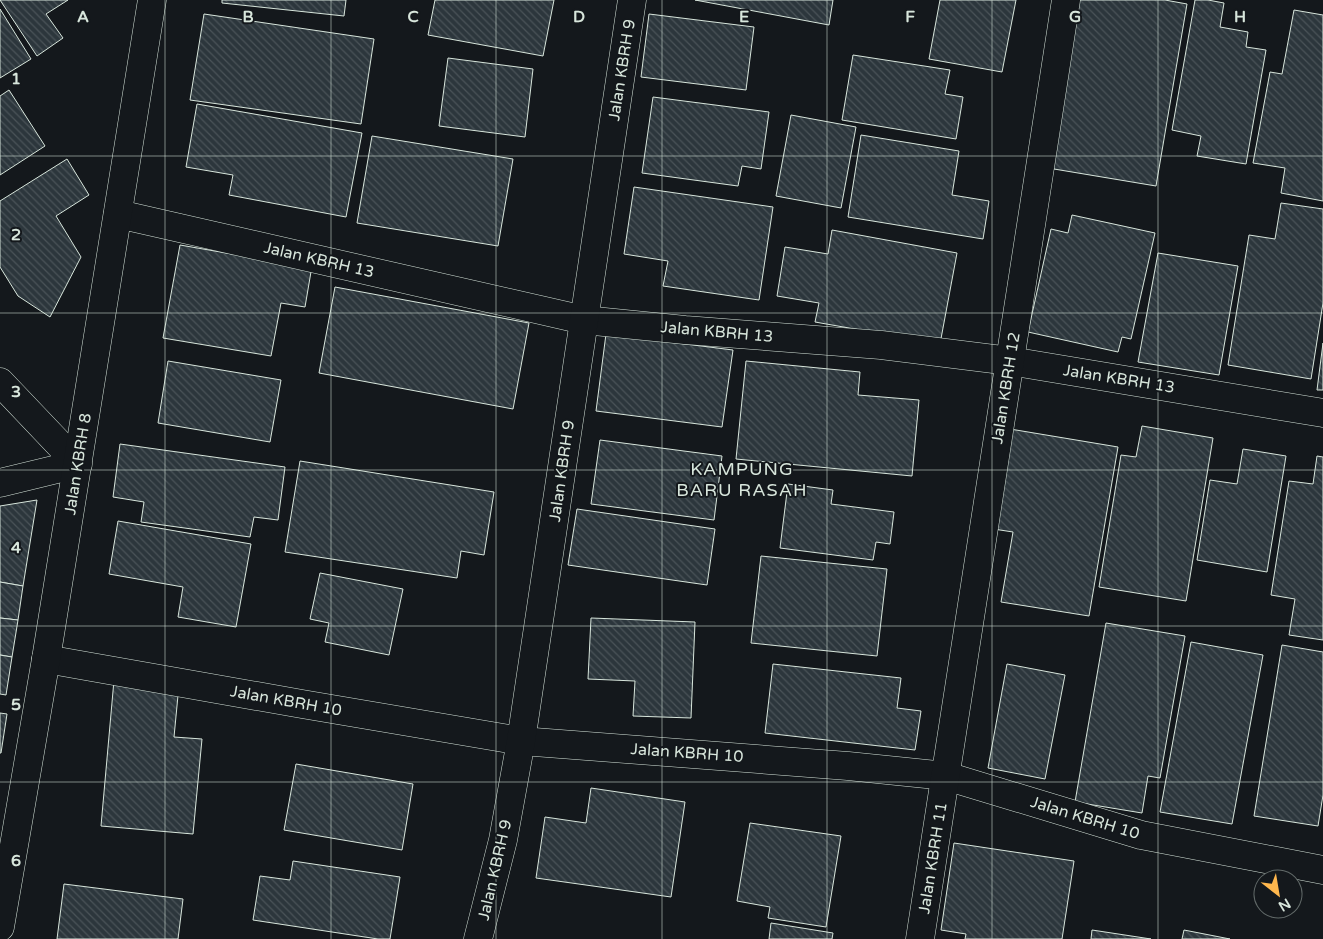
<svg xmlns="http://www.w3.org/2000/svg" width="1323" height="939" viewBox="0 0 1323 939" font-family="'Varela Round',sans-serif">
<defs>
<pattern id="building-back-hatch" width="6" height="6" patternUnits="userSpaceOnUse" patternTransform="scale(1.25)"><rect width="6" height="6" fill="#2c363c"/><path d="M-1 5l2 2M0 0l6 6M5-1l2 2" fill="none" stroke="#4a5358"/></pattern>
</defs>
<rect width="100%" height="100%" fill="#14181c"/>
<g fill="url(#building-back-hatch)" stroke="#d8e6dc">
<path d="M 0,0 L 68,0 L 46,14 L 63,38 L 37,56 Z"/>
<path d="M 222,0 L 346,0 L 344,16 L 222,3 Z"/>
<path d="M 435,0 L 554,0 L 543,56 L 428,35 Z"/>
<path d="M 695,0 L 833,0 L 829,25 Z"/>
<path d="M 940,0 L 1016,0 L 1002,72 L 929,59 Z"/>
<path d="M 1077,0 L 1165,0 L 1187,4 L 1156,186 L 1048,168 Z"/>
<path d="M 1195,0 L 1208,0 L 1224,3 L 1220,27 L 1248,32 L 1246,47 L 1266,50 L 1246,164 L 1197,156 L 1201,136 L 1172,130 Z"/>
<path d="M 0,9 L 31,59 L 0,78 Z"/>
<path d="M 1294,10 L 1323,15 L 1323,201 L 1281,193 L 1285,168 L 1253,163 L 1270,72 L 1282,74 Z"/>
<path d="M 204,14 L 374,39 L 361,124 L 190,100 Z"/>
<path d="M 649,14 L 754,27 L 746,90 L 641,77 Z"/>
<path d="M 853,55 L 950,70 L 945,94 L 963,97 L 956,139 L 842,120 Z"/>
<path d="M 448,58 L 533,69 L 525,137 L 439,126 Z"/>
<path d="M 9,90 L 45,146 L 0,175 L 0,96 Z"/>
<path d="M 653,97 L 769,112 L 761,169 L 742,166 L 738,186 L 642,173 Z"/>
<path d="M 197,104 L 362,133 L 346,217 L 229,195 L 233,175 L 186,167 Z"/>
<path d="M 791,115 L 856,127 L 841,208 L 776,196 Z"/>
<path d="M 861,135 L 959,151 L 952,195 L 989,201 L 983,239 L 848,217 Z"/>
<path d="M 372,136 L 513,159 L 498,246 L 357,223 Z"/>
<path d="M 67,159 L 89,195 L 56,216 L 81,257 L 50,317 L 18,296 L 0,267 L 0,201 Z"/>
<path d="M 634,187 L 773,207 L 759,300 L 663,286 L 668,261 L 624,254 Z"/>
<path d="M 1281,203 L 1323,209 L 1323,303 L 1311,379 L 1228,365 L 1249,235 L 1275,239 Z"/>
<path d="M 1072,215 L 1155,233 L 1131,339 L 1122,337 L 1118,352 L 1028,332 L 1051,229 L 1068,233 Z"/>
<path d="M 832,230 L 957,253 L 940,344 L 815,322 L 819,303 L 777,296 L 785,247 L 828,254 Z"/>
<path d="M 180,245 L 232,254 L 313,260 L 305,307 L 281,303 L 271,356 L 163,338 Z"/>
<path d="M 1158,253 L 1238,266 L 1219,375 L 1138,362 Z"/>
<path d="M 335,287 L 529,323 L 513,409 L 319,373 Z"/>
<path d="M 606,334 L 733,350 L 722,427 L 596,411 Z"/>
<path d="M 1323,343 L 1323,390 L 1317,390 Z"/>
<path d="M 168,361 L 281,380 L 270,442 L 158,423 Z"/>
<path d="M 746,361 L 860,372 L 858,395 L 919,400 L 912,476 L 736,459 Z"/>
<path d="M 1142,426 L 1213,438 L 1186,601 L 1099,587 L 1121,455 L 1136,457 Z"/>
<path d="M 1004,428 L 1118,447 L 1089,616 L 1001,602 L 1013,532 L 987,528 Z"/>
<path d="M 600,440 L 722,456 L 714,520 L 591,504 Z"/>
<path d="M 120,444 L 285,467 L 278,520 L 254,517 L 250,537 L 141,522 L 144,502 L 113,497 Z"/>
<path d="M 1243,449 L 1286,456 L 1267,572 L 1197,560 L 1210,480 L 1237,484 Z"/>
<path d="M 1317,456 L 1323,457 L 1323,640 L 1289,635 L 1295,599 L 1271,595 L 1289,481 L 1313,484 Z"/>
<path d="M 300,461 L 494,492 L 484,555 L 461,551 L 457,578 L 285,552 Z"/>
<path d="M 788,484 L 833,490 L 831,504 L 894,512 L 890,544 L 876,542 L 873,560 L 780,548 Z"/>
<path d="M 37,500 L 23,586 L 0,582 L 0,506 Z"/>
<path d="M 577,509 L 715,529 L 707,585 L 568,565 Z"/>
<path d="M 118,521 L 251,544 L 236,627 L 178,617 L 183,587 L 109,574 Z"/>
<path d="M 761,556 L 887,569 L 877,656 L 751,643 Z"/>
<path d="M 320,573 L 403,589 L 389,655 L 325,642 L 329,623 L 310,619 Z"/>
<path d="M 0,582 L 23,586 L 18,620 L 0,618 Z"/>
<path d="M 0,618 L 18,620 L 12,657 L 0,655 Z"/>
<path d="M 591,618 L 695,622 L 691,718 L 633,716 L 635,681 L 588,679 Z"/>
<path d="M 1106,623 L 1185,636 L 1160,778 L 1148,776 L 1142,813 L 1075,802 Z"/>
<path d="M 1191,642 L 1263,655 L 1232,824 L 1160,812 Z"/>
<path d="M 1282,645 L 1323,652 L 1323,795 L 1318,826 L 1254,816 Z"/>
<path d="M 0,655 L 12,657 L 6,695 L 0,694 Z"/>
<path d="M 773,664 L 901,678 L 897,708 L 921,711 L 915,750 L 765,733 Z"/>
<path d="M 1007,664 L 1065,675 L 1045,779 L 988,768 Z"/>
<path d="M 114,680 L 179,685 L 174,737 L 202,739 L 193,834 L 101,826 Z"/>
<path d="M 0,713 L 7,714 L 1,753 L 0,753 Z"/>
<path d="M 296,764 L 413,784 L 402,850 L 284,830 Z"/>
<path d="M 591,788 L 685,802 L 671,897 L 536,878 L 545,817 L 586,823 Z"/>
<path d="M 750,823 L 841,836 L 826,927 L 768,918 L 770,907 L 737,901 Z"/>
<path d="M 954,843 L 1074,861 L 1062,939 L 965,939 L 966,934 L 941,930 Z"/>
<path d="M 293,861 L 400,877 L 390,939 L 378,939 L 253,920 L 260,876 L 290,880 Z"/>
<path d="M 64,884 L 183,899 L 178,939 L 57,939 Z"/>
<path d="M 771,923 L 833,933 L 832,939 L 769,939 Z"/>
<path d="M 1092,930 L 1151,939 L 1091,939 Z"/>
<path d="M 1184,930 L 1230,939 L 1182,939 Z"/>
</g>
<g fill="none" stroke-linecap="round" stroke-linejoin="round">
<defs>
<g id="street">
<path d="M 118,214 L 584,320 L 685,330 L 881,345 L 1010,361 L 1323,413"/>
<path d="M 0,382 L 78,464 L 0,483"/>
<path d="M 46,659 L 302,704 L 521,741 L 848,766 L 946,776 L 1141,835 L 1323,870"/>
<path d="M 478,939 L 503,840 L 521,741 L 632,0"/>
<path d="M 920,939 L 1066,0"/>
</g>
<path id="secondary" d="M 0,927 L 46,659 L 152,0"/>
</defs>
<use href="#street" stroke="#d8e6dc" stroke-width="29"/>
<use href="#secondary" stroke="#d8e6dc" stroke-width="29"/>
<use href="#street" stroke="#14181c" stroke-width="28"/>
<use href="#secondary" stroke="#14181c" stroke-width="28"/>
</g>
<path fill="none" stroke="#d8e6dc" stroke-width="1" stroke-opacity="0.55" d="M 165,0 L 165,939M 331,0 L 331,939M 496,0 L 496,939M 662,0 L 662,939M 827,0 L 827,939M 992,0 L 992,939M 1158,0 L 1158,939M 0,156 L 1323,156M 0,313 L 1323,313M 0,470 L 1323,470M 0,626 L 1323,626M 0,782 L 1323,782"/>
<g text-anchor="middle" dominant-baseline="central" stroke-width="4" stroke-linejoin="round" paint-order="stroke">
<g font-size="16" fill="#d8e6dc" stroke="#14181c">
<text transform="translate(622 70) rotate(-81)">Jalan KBRH 9</text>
<text transform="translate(319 260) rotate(13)">Jalan KBRH 13</text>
<text transform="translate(717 332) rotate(5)">Jalan KBRH 13</text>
<text transform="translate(1119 379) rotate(9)">Jalan KBRH 13</text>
<text transform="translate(1006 388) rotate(-81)">Jalan KBRH 12</text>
<text transform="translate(78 464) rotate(-81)">Jalan KBRH 8</text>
<text transform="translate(562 471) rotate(-82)">Jalan KBRH 9</text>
<text transform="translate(286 701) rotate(10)">Jalan KBRH 10</text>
<text transform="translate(687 753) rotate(4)">Jalan KBRH 10</text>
<text transform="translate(1085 818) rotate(17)">Jalan KBRH 10</text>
<text transform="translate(933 858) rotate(-81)">Jalan KBRH 11</text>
<text transform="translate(495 870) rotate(-77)">Jalan KBRH 9</text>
</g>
<g font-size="18" letter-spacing="1" fill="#d8e6dc" stroke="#14181c">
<text x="742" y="469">KAMPUNG<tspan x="742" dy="21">BARU RASAH</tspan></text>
</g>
</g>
<g font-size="16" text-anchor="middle" font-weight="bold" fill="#d8e6dc" stroke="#14181c" stroke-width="4" stroke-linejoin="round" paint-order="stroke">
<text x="83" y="22">A</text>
<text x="248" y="22">B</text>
<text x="413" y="22">C</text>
<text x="579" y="22">D</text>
<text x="744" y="22">E</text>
<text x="910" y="22">F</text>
<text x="1075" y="22">G</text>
<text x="1240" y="22">H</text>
<text x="16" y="84">1</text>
<text x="16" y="240">2</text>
<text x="16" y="397">3</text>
<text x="16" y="553">4</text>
<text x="16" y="710">5</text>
<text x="16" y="866">6</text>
</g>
<g transform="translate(1278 894) rotate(149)"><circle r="24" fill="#14181c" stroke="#626a69"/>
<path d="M0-4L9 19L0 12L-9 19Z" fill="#ffb74d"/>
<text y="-8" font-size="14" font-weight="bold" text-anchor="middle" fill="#d8e6dc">N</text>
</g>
</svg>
